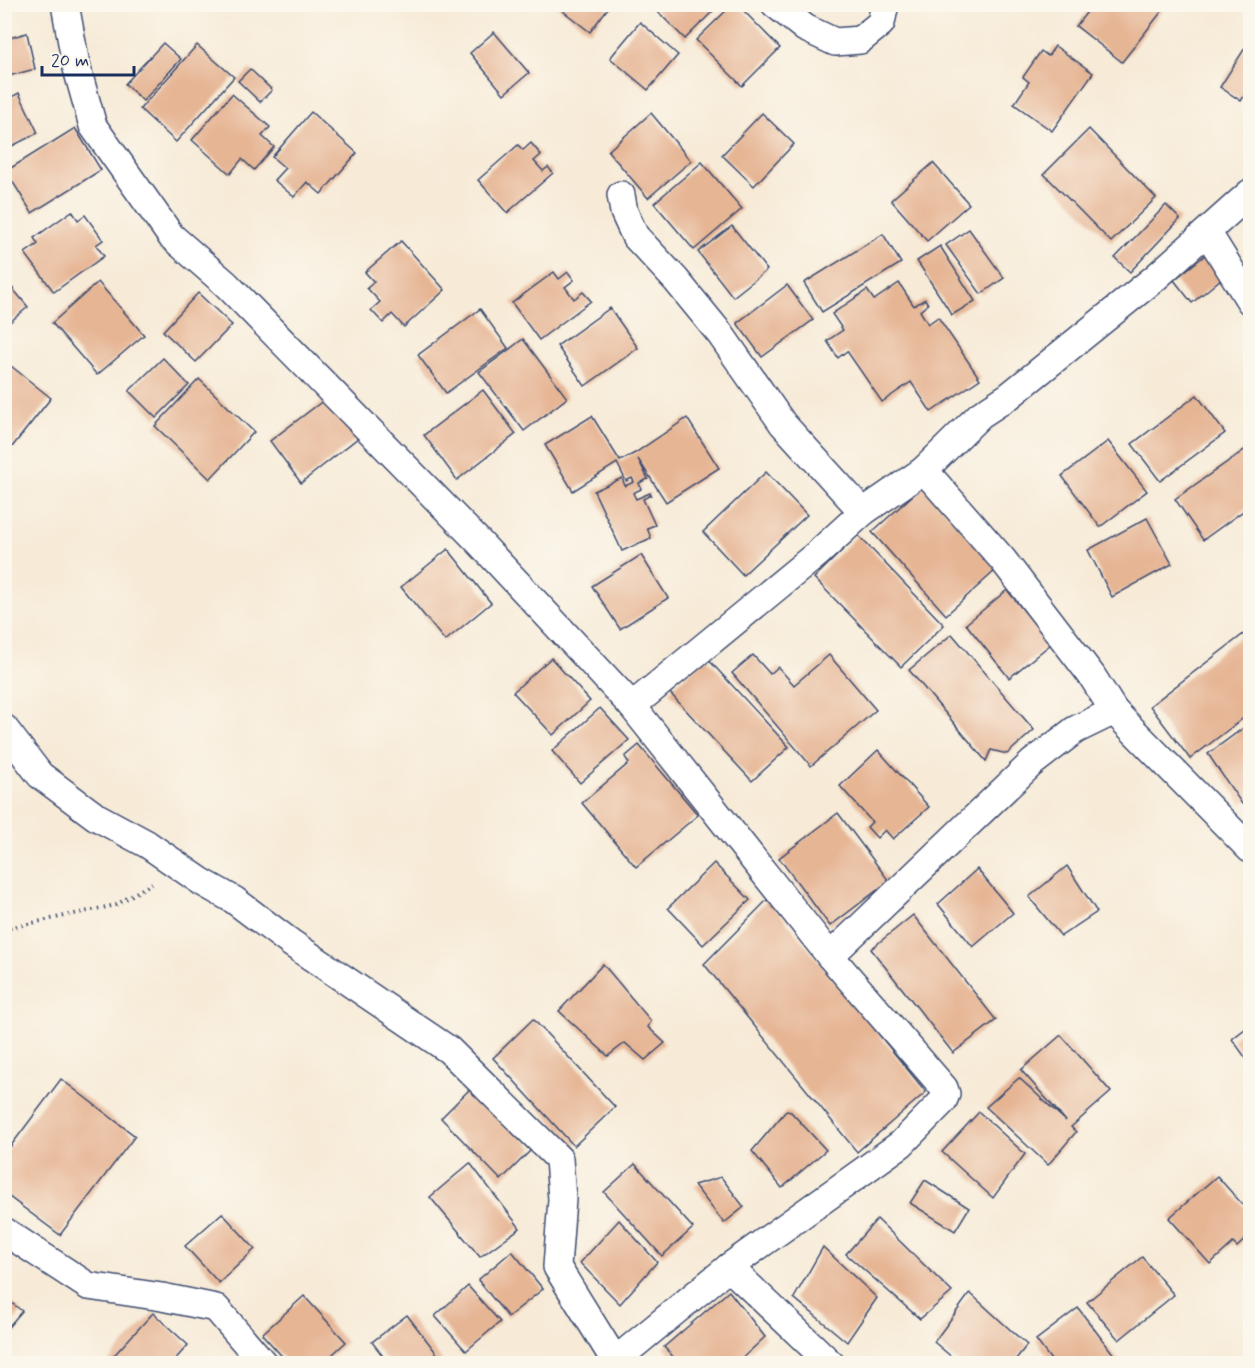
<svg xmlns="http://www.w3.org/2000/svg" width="1255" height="1368" viewBox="0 0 1255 1368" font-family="Mynerve,sans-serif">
<rect width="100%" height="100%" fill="#fbf7ec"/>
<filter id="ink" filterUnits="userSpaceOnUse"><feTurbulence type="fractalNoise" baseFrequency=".0167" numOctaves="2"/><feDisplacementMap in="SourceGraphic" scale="12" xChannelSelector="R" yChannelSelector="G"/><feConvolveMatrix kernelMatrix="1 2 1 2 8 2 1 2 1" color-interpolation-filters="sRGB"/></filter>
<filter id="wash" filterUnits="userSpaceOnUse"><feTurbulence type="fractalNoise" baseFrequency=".008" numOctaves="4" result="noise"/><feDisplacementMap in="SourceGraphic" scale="24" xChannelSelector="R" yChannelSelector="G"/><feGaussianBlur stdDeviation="1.35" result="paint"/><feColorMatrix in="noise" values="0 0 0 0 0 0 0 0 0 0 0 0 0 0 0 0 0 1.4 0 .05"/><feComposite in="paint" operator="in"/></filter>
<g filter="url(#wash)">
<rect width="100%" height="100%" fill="#f7ebd8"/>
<g id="blocks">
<g fill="#e6b594">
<path d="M 554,4 L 611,4 L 590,32 Z"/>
<path d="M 650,4 L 720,4 L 685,39 Z"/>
<path d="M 1093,4 L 1155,4 L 1162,11 L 1122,62 L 1076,26 Z"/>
<path d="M 732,5 L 738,5 L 780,48 L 742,86 L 696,40 Z"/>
<path d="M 640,22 L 678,55 L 648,90 L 610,58 Z"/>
<path d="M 494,32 L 529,73 L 504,94 L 470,53 Z"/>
<path d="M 27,33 L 35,69 L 5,77 L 5,39 Z"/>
<path d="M 1250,40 L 1250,86 L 1241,101 L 1220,87 Z"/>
<path d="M 163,43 L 181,59 L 143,101 L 125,84 Z"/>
<path d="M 197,45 L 234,77 L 176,142 L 140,109 Z"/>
<path d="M 1055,46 L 1093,73 L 1052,131 L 1014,104 L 1029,82 L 1023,77 L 1041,51 L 1048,56 Z"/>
<path d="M 250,69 L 272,90 L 260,102 L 238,81 Z"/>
<path d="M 19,93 L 38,133 L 4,150 L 4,101 Z"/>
<path d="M 232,94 L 270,127 L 262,136 L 274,147 L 254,170 L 242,159 L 230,174 L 192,140 Z"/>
<path d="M 311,112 L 357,153 L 321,194 L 307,182 L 294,197 L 274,180 L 285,168 L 272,157 Z"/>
<path d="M 651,113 L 691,161 L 648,198 L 608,151 Z"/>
<path d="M 762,113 L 794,144 L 754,186 L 722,155 Z"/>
<path d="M 75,128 L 101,170 L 32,213 L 6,171 Z"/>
<path d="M 1089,129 L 1156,198 L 1111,242 L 1044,174 Z"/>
<path d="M 531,143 L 541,155 L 534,161 L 543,171 L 548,167 L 553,173 L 507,213 L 478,180 L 518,145 L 523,150 Z"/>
<path d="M 702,162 L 742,209 L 694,250 L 654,203 Z"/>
<path d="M 933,163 L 969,204 L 927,241 L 891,200 Z"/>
<path d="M 1166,205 L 1180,219 L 1130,272 L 1115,258 Z"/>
<path d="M 72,211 L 78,220 L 85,215 L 103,240 L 96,245 L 104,256 L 54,292 L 25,253 L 38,244 L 34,238 Z"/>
<path d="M 732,226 L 767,270 L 733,297 L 698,252 Z"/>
<path d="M 969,229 L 1004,278 L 981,294 L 946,245 Z"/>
<path d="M 883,234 L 901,263 L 822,312 L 804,283 Z"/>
<path d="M 401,241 L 445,290 L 404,327 L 392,314 L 383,323 L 371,310 L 380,302 L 367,288 L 374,282 L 365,272 Z"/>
<path d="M 940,246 L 975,301 L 952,315 L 917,261 Z"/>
<path d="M 1209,252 L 1227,274 L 1192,303 L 1174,280 Z"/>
<path d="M 554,272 L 559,279 L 568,272 L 574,280 L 565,287 L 574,299 L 583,292 L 591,301 L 539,340 L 512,303 Z"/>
<path d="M 4,278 L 28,307 L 4,327 Z"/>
<path d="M 98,282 L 144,335 L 97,375 L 52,323 Z"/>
<path d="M 899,283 L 914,306 L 925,299 L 928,304 L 920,311 L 928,324 L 938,317 L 980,379 L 931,412 L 911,382 L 882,402 L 847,351 L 838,358 L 827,341 L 843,330 L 832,314 L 867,290 L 874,300 Z"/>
<path d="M 787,285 L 813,320 L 762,357 L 737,323 Z"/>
<path d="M 198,293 L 232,325 L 196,362 L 163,331 Z"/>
<path d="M 610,308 L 638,348 L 585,386 L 557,346 Z"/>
<path d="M 480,309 L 508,348 L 446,393 L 418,355 Z"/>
<path d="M 523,339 L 567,398 L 524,431 L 479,372 Z"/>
<path d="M 163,358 L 189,385 L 156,418 L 129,391 Z"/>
<path d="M 11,366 L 51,398 L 4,457 L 4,375 Z"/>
<path d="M 199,379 L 254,432 L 210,479 L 155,426 Z"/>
<path d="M 483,390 L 516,434 L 457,480 L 424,435 Z"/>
<path d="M 1197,395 L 1225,433 L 1160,481 L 1132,444 Z"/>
<path d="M 328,397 L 359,437 L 301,483 L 270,441 Z"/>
<path d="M 592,416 L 620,461 L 635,453 L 687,418 L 719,468 L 666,502 L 638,459 L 648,479 L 639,483 L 641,489 L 633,493 L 636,499 L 650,493 L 651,495 L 643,499 L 655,525 L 647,528 L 651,538 L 622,551 L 594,491 L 622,478 L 625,486 L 634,482 L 632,478 L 626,481 L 617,463 L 573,491 L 545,445 Z"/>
<path d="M 1108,441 L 1147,491 L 1100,527 L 1062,476 Z"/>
<path d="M 1250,446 L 1250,506 L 1203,540 L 1175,499 Z"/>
<path d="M 766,472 L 807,515 L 743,575 L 703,532 Z"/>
<path d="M 923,486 L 997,569 L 946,615 L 872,532 Z"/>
<path d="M 1147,518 L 1172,564 L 1112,597 L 1088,550 Z"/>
<path d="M 858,535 L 944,625 L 901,667 L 814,578 Z"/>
<path d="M 448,549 L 491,603 L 445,641 L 401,587 Z"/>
<path d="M 641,555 L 668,598 L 620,629 L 592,586 Z"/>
<path d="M 1007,590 L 1051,644 L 1009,678 L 966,624 Z"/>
<path d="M 1250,629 L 1250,713 L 1190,759 L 1150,706 Z"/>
<path d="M 952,634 L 1034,730 L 1007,754 L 991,750 L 986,761 L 909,670 Z"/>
<path d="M 753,655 L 770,674 L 778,667 L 794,685 L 829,655 L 876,710 L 811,766 L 732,673 Z"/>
<path d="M 706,657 L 789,747 L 752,781 L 669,692 Z"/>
<path d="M 551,658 L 590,701 L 553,735 L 513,692 Z"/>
<path d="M 600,708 L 629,740 L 580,783 L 552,751 Z"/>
<path d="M 1250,723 L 1250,798 L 1242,804 L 1208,754 Z"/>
<path d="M 639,745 L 698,815 L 636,867 L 582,803 L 629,763 L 625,757 Z"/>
<path d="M 878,750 L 929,807 L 893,839 L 885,830 L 877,838 L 867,827 L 872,822 L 840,786 Z"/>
<path d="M 838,813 L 889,881 L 830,926 L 779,858 Z"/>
<path d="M 714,863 L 750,900 L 703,945 L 668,908 Z"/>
<path d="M 1067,866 L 1097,912 L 1061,936 L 1029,897 Z"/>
<path d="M 977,869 L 1013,913 L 973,947 L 938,904 Z"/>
<path d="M 768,899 L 926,1092 L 857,1152 L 704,964 Z"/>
<path d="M 913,915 L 996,1020 L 953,1053 L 871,949 Z"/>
<path d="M 603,964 L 651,1021 L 648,1027 L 665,1043 L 645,1060 L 625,1043 L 608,1056 L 559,1011 Z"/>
<path d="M 533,1019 L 615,1107 L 574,1146 L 493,1058 Z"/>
<path d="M 1250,1025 L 1250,1064 L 1232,1039 Z"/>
<path d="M 1061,1035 L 1111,1092 L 1071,1127 L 1076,1132 L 1048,1165 L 986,1107 L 1019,1078 L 1066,1121 L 1021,1070 Z"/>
<path d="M 61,1079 L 135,1136 L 60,1235 L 4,1193 L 4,1155 Z"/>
<path d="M 473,1086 L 533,1148 L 501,1180 L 441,1118 Z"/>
<path d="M 786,1111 L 791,1112 L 826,1150 L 782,1188 L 752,1151 Z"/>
<path d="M 979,1112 L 1025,1154 L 993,1198 L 942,1152 Z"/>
<path d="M 470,1163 L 520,1228 L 480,1257 L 430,1197 Z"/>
<path d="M 635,1164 L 693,1228 L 662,1256 L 604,1192 Z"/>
<path d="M 1217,1176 L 1250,1213 L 1250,1235 L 1237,1247 L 1233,1243 L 1210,1264 L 1169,1218 Z"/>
<path d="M 721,1177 L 744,1207 L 724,1223 L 694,1185 Z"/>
<path d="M 925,1180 L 969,1208 L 955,1231 L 910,1203 Z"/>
<path d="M 222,1213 L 255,1249 L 219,1283 L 185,1246 Z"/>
<path d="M 877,1219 L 952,1292 L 920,1319 L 846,1254 Z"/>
<path d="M 619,1220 L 657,1262 L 620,1304 L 580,1263 Z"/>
<path d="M 823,1247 L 877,1298 L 847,1342 L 794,1298 Z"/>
<path d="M 512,1251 L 543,1289 L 508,1317 L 478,1280 Z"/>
<path d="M 1142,1257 L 1174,1295 L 1119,1340 L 1087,1302 Z"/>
<path d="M 468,1286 L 500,1322 L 466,1351 L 435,1316 Z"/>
<path d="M 729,1291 L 765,1337 L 736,1364 L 680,1364 L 664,1347 Z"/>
<path d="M 970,1293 L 1027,1345 L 1012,1364 L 960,1364 L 934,1342 Z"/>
<path d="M 304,1296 L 346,1342 L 322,1364 L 289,1364 L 262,1334 Z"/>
<path d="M 4,1297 L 22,1311 L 4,1332 Z"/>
<path d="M 1078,1308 L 1121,1364 L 1054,1364 L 1036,1340 Z"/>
<path d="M 153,1313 L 188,1345 L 171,1364 L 106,1364 Z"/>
<path d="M 407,1315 L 445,1364 L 389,1364 L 372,1342 Z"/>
</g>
</g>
</g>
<g filter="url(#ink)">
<use href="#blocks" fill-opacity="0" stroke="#3c4b70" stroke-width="1.5"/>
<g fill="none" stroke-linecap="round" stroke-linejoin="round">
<defs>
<g id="street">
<path d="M 65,4 L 76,65 L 93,126 L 171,236 L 226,284 L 479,542 L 632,706 L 830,956 L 944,1088 L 946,1094 L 943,1101 L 901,1144 L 729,1267 L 611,1364"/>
<path d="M 775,4 L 805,28 L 835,42 L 860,40 L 881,23 L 885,4"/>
<path d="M 621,195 L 624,212 L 635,236 L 676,280 L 721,335 L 783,424 L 863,512"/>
<path d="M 1207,232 L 1250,301"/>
<path d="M 632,706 L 817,554 L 863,512 L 924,470 L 980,415 L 1009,396 L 1155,278 L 1250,193"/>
<path d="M 1114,711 L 1250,849"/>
<path d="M 4,728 L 40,775 L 95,816 L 147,844 L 202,882 L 234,900 L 291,943 L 449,1050 L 559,1159 L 562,1199 L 557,1267 L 614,1359"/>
<path d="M 830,956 L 1032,763 L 1075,730 L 1114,711 L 1092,676 L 1003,560 L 924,470"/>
<path d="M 4,1231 L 88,1286 L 162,1297 L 216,1308 L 264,1364"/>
<path d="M 729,1267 L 831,1364"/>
</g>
</defs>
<use href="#street" stroke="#3c4b70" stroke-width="30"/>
<path stroke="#3c4b70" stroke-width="4" stroke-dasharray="1.5 4.5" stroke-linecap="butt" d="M 4,929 L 116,905 L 152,883"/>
<use href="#street" stroke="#fff" stroke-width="27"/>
</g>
</g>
<rect width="1255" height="1368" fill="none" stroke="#fbf7ec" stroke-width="24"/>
<path d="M42 66v9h92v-9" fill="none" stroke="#1b2f5e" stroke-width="3"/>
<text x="51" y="66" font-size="18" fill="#1b2f5e" stroke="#fbf7ec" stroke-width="4.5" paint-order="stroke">20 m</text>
</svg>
